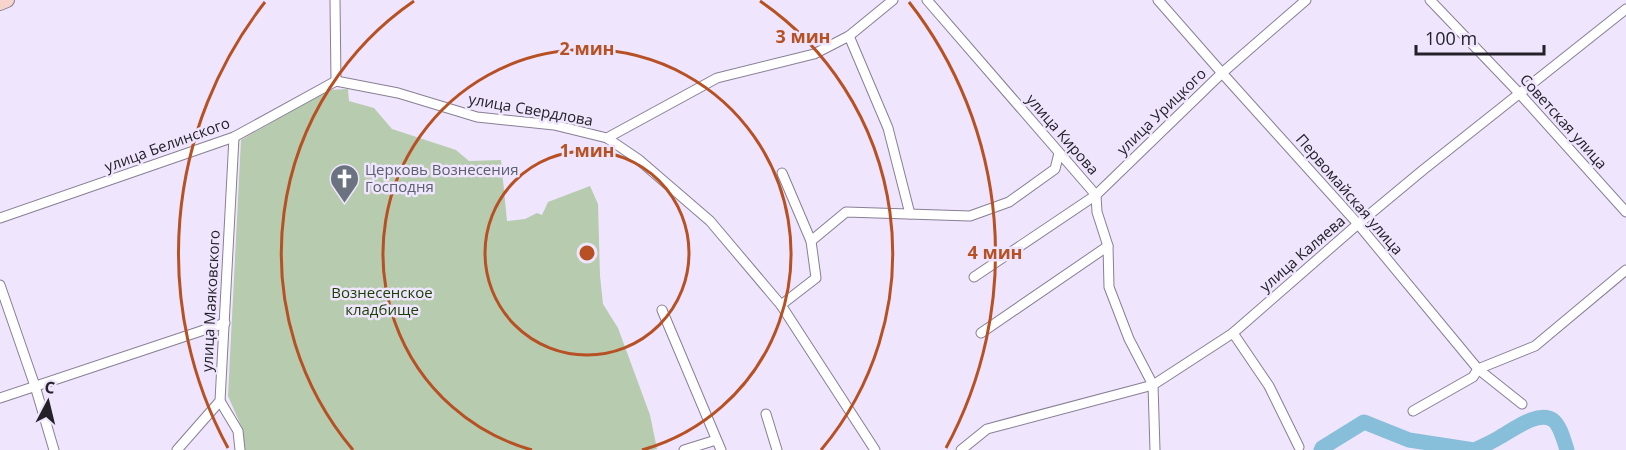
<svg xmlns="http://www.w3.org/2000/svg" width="1626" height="450" viewBox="0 0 1626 450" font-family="'Open Sans',sans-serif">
<rect width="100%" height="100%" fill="#efe5fd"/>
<path fill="#b7cbaf" d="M 348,89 L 349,101 L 374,108 L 392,129 L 456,150 L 469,161 L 501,160 L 507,221 L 525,219 L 537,213 L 542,215 L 548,202 L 590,186 L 598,204 L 600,276 L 603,304 L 618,328 L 650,415 L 657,449 L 652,450 L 244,450 L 242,428 L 228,396 L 241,140 L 328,90 Z"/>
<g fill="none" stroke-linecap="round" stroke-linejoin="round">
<g stroke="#87bfda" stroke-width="15">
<path d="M 1321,450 L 1322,448 L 1364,422 L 1409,440 L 1474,450"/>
<path d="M 1474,450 C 1483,446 1492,442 1500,437 C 1513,430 1538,410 1553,420 C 1560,425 1564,441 1567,450"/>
</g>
<defs>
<g id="street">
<path d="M 335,0 L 336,81"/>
<path d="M 927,0 L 1096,195 L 1097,212 L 1108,246 L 1109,287 L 1129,339 L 1153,385 L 1155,450"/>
<path d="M 1158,0 L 1222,73 L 1358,224 L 1478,369 L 1522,404"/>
<path d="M 1430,0 L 1519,93 L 1626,212"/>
<path d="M 849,36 L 888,128 L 910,214"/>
<path d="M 336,81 L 398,93 L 477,117 L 554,125 L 607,138 L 638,159 L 710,221 L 781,305 L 875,450"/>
<path d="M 607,138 L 717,78 L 814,54 L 849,36 L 893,0"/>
<path d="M 782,173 L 811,241"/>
<path d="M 0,218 L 234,137 L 336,81"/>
<path d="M 974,277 L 1096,195 L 1222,73 L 1306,0"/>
<path d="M 0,285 L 35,386 L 54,450"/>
<path d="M 781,305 L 816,278 L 811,241 L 846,212 L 970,216 L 1009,202 L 1055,169 L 1059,153"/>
<path d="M 662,310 L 721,450"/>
<path d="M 981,333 L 1108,246"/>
<path d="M 1233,333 L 1269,386 L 1299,447"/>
<path d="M 0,398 L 225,323"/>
<path d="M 220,401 L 238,431 L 240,450"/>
<path d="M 1413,411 L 1473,377 L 1478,369 L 1535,346 L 1626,270"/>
<path d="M 766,414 L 777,450"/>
<path d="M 177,450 L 220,401 L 234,137"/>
<path d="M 684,450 L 716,440"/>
<path d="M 961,450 L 987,429 L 1153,385 L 1233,333 L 1358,224 L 1423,170 L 1626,9"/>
</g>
<path id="secondary" d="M 0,3 L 7,0"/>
</defs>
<use href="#street" stroke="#887f94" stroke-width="11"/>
<use href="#secondary" stroke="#887f94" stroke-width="16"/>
<use href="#street" stroke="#fff" stroke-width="9"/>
<use href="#secondary" stroke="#f7d4cc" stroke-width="14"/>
</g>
<g fill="none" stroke="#b75124" stroke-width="3">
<circle cx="587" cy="253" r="102"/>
<path d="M532 450A204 204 0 1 1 642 450"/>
<path d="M353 450A306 306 0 0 1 414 1M760 1A306 306 0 0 1 821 450"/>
<path d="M228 448A408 408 0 0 1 265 2M909 2A408 408 0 0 1 946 448"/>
</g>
<defs>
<symbol id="church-pin" viewBox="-11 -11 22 30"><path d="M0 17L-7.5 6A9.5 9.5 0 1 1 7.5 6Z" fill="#6b7280" stroke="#efe5fd"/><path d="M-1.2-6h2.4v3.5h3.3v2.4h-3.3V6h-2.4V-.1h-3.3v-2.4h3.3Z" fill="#fff"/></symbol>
</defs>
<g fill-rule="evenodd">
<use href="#church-pin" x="328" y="162" width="33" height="45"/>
</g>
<g text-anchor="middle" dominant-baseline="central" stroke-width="5" stroke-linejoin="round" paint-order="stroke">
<g font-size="15" fill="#242129" stroke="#efe5fd">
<text transform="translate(531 109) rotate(10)">улица Свердлова</text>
<text transform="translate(1161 111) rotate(-44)">улица Урицкого</text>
<text transform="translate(1564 121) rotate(48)">Советская улица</text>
<text transform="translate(1063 134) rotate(49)">улица Кирова</text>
<text transform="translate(167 144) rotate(-20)">улица Белинского</text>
<text transform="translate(1350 194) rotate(49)">Первомайская улица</text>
<text transform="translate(1302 253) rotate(-41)">улица Каляева</text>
<text transform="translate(210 301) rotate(-87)">улица Маяковского</text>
</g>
<g font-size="15" fill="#5b616d" stroke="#efe5fd" text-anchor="start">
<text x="365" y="169">Церковь Вознесения<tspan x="365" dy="17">Господня</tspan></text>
</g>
<g font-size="15" fill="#183f00" stroke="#efe5fd">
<text x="382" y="292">Вознесенское<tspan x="382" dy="17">кладбище</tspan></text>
</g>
</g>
<circle cx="587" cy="253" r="9" fill="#b75124" stroke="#efe5fd" stroke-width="3"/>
<g font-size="18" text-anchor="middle" font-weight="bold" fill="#b75124" stroke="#efe5fd" stroke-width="5" stroke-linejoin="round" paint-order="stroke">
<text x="803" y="43">3 мин</text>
<text x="587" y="55">2 мин</text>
<text x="587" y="157">1 мин</text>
<text x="995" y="259">4 мин</text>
</g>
<g transform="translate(48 402) rotate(7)" stroke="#efe5fd" stroke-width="4.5" paint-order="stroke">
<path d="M0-4.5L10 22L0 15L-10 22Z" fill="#242129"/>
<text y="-9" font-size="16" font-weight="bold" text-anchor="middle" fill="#242129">С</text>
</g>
<path d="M1416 45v9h128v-9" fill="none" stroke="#242129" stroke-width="3"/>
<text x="1425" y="45" font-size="18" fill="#242129" stroke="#efe5fd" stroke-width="4.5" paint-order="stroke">100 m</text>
</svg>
